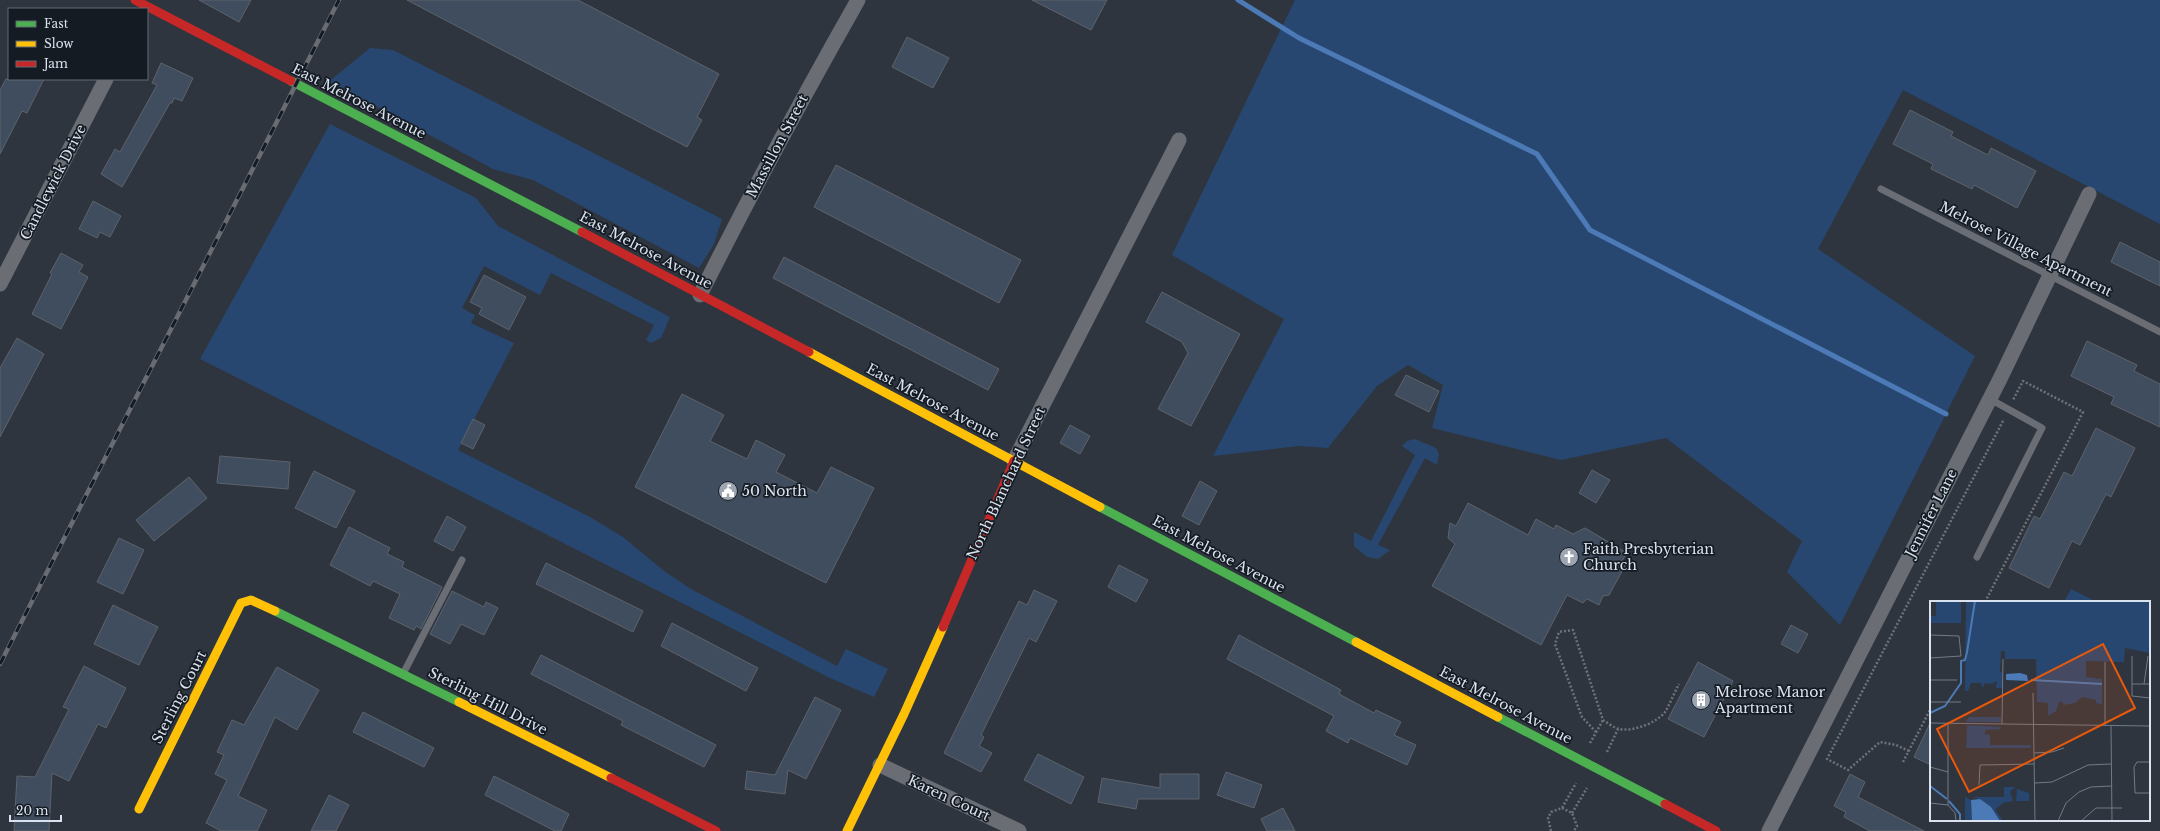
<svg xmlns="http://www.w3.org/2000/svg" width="2160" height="831" viewBox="0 0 2160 831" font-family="'Libre Baskerville',serif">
<rect width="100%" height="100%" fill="#2e353f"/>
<g fill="#284770">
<path d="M 1295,0 L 2160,0 L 2160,224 L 1903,90 L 1818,249 L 1975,356 L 1840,625 L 1787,572 L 1802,541 L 1666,438 L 1561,460 L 1432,428 L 1443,385 L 1408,365 L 1377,386 L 1328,448 L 1299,446 L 1213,456 L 1284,319 L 1172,255 Z"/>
<path d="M 370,48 L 393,50 L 722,219 L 714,244 L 699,268 L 533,180 L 493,169 L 340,87 L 333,87 L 327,83 Z"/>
<path d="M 330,124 L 476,198 L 498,226 L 670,317 L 661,338 L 651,343 L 646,340 L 654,325 L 551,273 L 540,295 L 484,266 L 462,308 L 475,315 L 471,323 L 514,343 L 458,450 L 590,517 L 623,537 L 664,571 L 691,589 L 837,666 L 846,649 L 888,669 L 874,697 L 830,678 L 200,359 Z"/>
<path d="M 1415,439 L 1436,448 L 1439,454 L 1437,465 L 1425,458 L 1378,545 L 1390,550 L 1378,559 L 1367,557 L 1354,546 L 1354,532 L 1371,541 L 1415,455 L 1402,446 L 1407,441 Z"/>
<path d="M 2071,589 L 2097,602 L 2064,602 Z"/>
</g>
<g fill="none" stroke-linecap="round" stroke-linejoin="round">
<path stroke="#4c7ab6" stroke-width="5" d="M 1238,0 L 1299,38 L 1537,154 L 1590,230 L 1946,414"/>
</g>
<g fill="#404d5e" stroke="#5d636b">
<path d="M 199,0 L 251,0 L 239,22 Z"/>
<path d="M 407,0 L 578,0 L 719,74 L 697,117 L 702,120 L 687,147 Z"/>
<path d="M 1032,0 L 1107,0 L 1091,30 Z"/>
<path d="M 907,37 L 949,58 L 933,88 L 892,67 Z"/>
<path d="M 161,63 L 193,78 L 182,101 L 174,98 L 172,103 L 170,103 L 122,187 L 101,174 L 115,149 L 120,152 L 157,85 L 152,83 Z"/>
<path d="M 6,79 L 44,79 L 27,113 L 22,111 L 0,154 L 0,90 Z"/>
<path d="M 1910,110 L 1953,132 L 1951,136 L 1988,155 L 1991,148 L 2036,171 L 2017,208 L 1974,185 L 1972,189 L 1931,169 L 1933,164 L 1893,144 Z"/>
<path d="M 836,165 L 1021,260 L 999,303 L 814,207 Z"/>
<path d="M 93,201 L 121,216 L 110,237 L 100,232 L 97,238 L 79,229 Z"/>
<path d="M 2120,242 L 2160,262 L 2160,286 L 2111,262 Z"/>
<path d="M 61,253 L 83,265 L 79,272 L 88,277 L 61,329 L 32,314 L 52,274 L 50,273 Z"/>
<path d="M 784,257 L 999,369 L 988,390 L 773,278 Z"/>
<path d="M 484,275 L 526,297 L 509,330 L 479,314 L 482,308 L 470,302 Z"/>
<path d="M 1162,292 L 1240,334 L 1191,426 L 1158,409 L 1188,353 L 1182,342 L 1146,322 Z"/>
<path d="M 17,338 L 44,354 L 0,437 L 0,368 Z"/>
<path d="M 2087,341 L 2137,365 L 2134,371 L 2160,384 L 2160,427 L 2111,404 L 2114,397 L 2071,376 Z"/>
<path d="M 1406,375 L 1439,391 L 1429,412 L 1395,395 Z"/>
<path d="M 682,394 L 724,415 L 710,441 L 747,459 L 756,440 L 785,455 L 776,472 L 817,493 L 831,467 L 874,488 L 826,583 L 635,487 Z"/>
<path d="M 473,419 L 485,425 L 473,449 L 461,443 Z"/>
<path d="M 1070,425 L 1090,436 L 1080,454 L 1060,443 Z"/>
<path d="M 2096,428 L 2135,448 L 2111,497 L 2106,494 L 2080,545 L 2072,541 L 2049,588 L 2009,568 L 2034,516 L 2040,519 L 2064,472 L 2072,476 Z"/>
<path d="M 220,456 L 290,462 L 288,489 L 217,483 Z"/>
<path d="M 1592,470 L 1610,480 L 1596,503 L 1579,493 Z"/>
<path d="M 314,471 L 355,491 L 336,528 L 295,508 Z"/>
<path d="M 189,477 L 207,498 L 154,541 L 136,520 Z"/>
<path d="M 1200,481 L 1217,491 L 1199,525 L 1182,516 Z"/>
<path d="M 1468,503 L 1528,535 L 1536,519 L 1554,529 L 1556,525 L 1573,534 L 1585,528 L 1627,553 L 1622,561 L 1625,566 L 1609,595 L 1603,596 L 1599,605 L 1587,599 L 1583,603 L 1567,595 L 1541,645 L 1432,586 L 1455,544 L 1448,538 L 1450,523 L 1456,526 Z"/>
<path d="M 447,516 L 466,527 L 453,551 L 434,541 Z"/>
<path d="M 349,527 L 390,548 L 387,554 L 404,562 L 402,567 L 442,587 L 421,629 L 416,626 L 414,630 L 389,618 L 400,594 L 373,581 L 370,586 L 330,565 Z"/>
<path d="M 119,538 L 144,550 L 123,594 L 97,582 Z"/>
<path d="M 546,563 L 643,611 L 633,632 L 536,584 Z"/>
<path d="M 1119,565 L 1148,580 L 1136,602 L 1108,587 Z"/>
<path d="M 1034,590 L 1057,601 L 1036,642 L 1029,638 L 981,735 L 984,737 L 979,746 L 992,753 L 981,772 L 944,753 L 1019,601 L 1027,605 Z"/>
<path d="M 452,591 L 484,607 L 486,602 L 498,608 L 484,635 L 461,624 L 450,644 L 430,634 Z"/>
<path d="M 113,605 L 158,627 L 139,665 L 94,644 Z"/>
<path d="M 672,623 L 758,668 L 746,691 L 661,646 Z"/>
<path d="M 1791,625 L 1808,634 L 1798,653 L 1781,644 Z"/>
<path d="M 1239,635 L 1341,690 L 1339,694 L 1374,713 L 1376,710 L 1401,722 L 1394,735 L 1416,745 L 1407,765 L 1350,738 L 1348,743 L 1326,731 L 1334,716 L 1227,659 Z"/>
<path d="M 541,655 L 716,745 L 704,767 L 621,725 L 623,721 L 531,674 Z"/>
<path d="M 1698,662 L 1733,681 L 1704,737 L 1668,719 Z"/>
<path d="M 84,666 L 126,688 L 106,728 L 98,724 L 69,781 L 52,773 L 49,831 L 14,831 L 17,776 L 35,777 L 69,709 L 63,707 Z"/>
<path d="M 277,667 L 319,690 L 297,730 L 275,717 L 238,796 L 267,810 L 257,831 L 221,831 L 206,823 L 227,780 L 215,774 L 224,755 L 217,752 L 232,720 L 244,725 Z"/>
<path d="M 815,697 L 841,710 L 806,779 L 788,770 L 785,794 L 745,789 L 747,771 L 775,775 Z"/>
<path d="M 363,712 L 434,748 L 424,767 L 353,732 Z"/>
<path d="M 1931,721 L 1931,765 L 1914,757 Z"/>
<path d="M 1038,754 L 1084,777 L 1071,804 L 1024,780 Z"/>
<path d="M 1226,772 L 1262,785 L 1254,808 L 1217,795 Z"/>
<path d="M 1160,774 L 1199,774 L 1199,799 L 1138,799 L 1136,809 L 1098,802 L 1102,778 L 1160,788 Z"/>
<path d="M 1850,774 L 1865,782 L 1858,797 L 1924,831 L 1870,831 L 1844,817 L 1846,812 L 1834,806 Z"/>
<path d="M 494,776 L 569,814 L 561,831 L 555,831 L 485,795 Z"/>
<path d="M 329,795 L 349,805 L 336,831 L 311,831 Z"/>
<path d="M 1283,808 L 1295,831 L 1267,831 L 1261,819 Z"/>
</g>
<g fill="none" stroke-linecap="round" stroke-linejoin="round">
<g stroke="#6f7378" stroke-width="2.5" stroke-dasharray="2 2" stroke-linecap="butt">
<path d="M 1985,602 L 2083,412 L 2023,381 L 2013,400"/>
<path d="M 1596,732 L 1582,717 L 1555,644 L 1559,632 L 1573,630 L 1603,720 C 1608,723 1614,728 1619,729 C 1632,732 1657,723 1665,712 C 1670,704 1674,693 1679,684"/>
<path d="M 1590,743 L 1603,720"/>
<path d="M 1909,751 L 1896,745 L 1880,742 L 1848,770 L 1827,759 L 2004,419"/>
<path d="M 1607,752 L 1618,729"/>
<path d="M 1903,762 L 1931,708"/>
<path d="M 1562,808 L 1572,813 L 1577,826 L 1574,831"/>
<path d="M 1572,813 L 1587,788"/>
<path d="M 1551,831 L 1548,818 L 1551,812 L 1562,808 L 1576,783"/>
</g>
<g stroke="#6a6e74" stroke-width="7">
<path d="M 1881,189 L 2160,332"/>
<path d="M 1977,557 L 2042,428 L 1990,399"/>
<path d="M 404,672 L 462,560"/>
</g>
<g stroke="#6a6e74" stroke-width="15">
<path d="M 0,284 L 106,79"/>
<path d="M 700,295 C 750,195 803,97 858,0"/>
<path d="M 1014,461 L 1179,140"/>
<path d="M 880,765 L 1019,831"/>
<path d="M 1769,831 L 2000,379 L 2089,194"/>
</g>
<g stroke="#4caf50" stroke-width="9">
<path d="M 291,81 L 582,232"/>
<path d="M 1100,507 L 1356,642"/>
<path d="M 275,611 L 459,702"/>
<path d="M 1498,717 L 1665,804"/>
</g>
<g stroke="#ffc107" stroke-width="9">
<path d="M 809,352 L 1100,507"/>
<path d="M 1356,642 L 1498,717"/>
<path d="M 459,702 L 611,778"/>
<path d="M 139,809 L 241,603 L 251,600 L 275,611"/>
<path d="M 847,831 L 904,714 L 943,627"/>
</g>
<g stroke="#c62828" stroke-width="9">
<path d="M 135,0 L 291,81"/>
<path d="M 582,232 L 809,352"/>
<path d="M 943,627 L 1014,461"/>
<path d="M 611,778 L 716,831"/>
<path d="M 1665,804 L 1716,831"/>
</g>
<defs>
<path id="rail" d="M 0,664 L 339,0"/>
</defs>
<use href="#rail" stroke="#696c73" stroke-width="4.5"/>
<use href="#rail" stroke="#151b23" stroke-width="3" stroke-dasharray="9" stroke-linecap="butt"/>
</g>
<defs>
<symbol id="civic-disc" viewBox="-11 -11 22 22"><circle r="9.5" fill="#9da5b1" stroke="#151b23"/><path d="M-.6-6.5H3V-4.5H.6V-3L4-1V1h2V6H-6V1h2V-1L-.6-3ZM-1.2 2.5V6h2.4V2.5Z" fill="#fff"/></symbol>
<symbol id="church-disc" viewBox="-11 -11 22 22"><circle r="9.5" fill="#9da5b1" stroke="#151b23"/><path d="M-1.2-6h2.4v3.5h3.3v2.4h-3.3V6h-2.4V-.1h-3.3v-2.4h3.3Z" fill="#fff"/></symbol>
<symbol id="building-disc" viewBox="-11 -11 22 22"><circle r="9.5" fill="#9da5b1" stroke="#151b23"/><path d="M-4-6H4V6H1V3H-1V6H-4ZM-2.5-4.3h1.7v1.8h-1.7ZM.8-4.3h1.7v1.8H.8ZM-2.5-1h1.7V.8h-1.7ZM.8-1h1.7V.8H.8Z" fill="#fff"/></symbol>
</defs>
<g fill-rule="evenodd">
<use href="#civic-disc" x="717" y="480" width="22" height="22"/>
<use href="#church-disc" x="1558" y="546" width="22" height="22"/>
<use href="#building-disc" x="1690" y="689" width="22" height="22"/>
</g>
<g text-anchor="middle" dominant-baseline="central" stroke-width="3.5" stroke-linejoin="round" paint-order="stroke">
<g font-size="14" fill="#d9e2ee" stroke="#151b23">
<text transform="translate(359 101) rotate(27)">East Melrose Avenue</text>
<text transform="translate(777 146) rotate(-62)">Massillon Street</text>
<text transform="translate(53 182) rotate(-63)">Candlewick Drive</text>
<text transform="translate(2026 249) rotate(27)">Melrose Village Apartment</text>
<text transform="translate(646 250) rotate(28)">East Melrose Avenue</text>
<text transform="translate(933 402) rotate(28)">East Melrose Avenue</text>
<text transform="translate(1006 483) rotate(-65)">North Blanchard Street</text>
<text transform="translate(1931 513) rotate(-63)">Jennifer Lane</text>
<text transform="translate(1219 554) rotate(28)">East Melrose Avenue</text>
<text transform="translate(179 697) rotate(-63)">Sterling Court</text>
<text transform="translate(488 701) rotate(27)">Sterling Hill Drive</text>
<text transform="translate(1506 705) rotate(28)">East Melrose Avenue</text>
<text transform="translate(949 798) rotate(25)">Karen Court</text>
</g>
<g font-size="14" fill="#d9e2ee" stroke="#151b23" text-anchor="start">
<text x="742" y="491">50 North</text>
<text x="1583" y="549">Faith Presbyterian<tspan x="1583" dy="16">Church</tspan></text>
<text x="1715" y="692">Melrose Manor<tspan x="1715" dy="16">Apartment</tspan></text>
</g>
</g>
<g transform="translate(1930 601)">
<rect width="220" height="220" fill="#2e353f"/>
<path d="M 6,0 L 31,0 L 31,22 L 0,22 L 0,15 L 6,15 ZM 36,0 L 220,0 L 220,52 L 195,47 L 194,61 L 156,60 L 156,76 L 172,78 L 172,104 L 166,102 L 166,99 L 152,96 L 145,102 L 133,104 L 133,101 L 129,101 L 126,110 L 118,115 L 118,102 L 107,101 L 106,58 L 75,58 L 75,50 L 71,50 L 70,71 L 72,71 L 72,87 L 66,87 L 67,80 L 61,83 L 55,82 L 53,87 L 51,82 L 41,82 L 38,90 L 35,90 ZM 39,116 L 71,116 L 71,121 L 35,121 ZM 37,124 L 71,126 L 70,128 L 55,129 L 55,133 L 60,134 L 60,144 L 101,144 L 101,147 L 36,147 ZM 74,186 L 86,186 L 80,190 L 83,200 L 73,202 L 65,209 L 72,218 L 70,220 L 50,198 L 42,196 L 74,196 ZM 87,188 L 99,192 L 99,200 L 86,200 ZM 35,196 L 41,199 L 42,220 L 35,220 Z" fill="#284770"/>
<path d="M 90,72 L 97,74 L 98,80 L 76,79 L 76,73 ZM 50,198 L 61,206 L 70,220 L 42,220 L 41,199 Z" fill="#4c7ab6"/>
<path fill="none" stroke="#4c7ab6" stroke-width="2" d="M 101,79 L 172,83M 0,112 L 15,105 L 31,82 L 31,60 L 35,59 L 37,51 L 45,0M 0,185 L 17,198M 19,200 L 30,213 L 30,220"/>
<path fill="none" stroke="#727a85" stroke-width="1" d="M 0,34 L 29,35 L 31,55 L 0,57M 202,55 L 202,95 L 220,97M 175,61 L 175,124M 0,79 L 27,79M 202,83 L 220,83M 214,83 L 218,55M 103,92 L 105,220M 0,101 L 31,101M 0,122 L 220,125M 72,123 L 73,58M 181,125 L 182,220M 104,152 L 122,151 L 134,147M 220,161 L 207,161 L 204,166 L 205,192 L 220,192M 0,166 L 18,171M 105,182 L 122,181 L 158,164 L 181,163M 49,184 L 50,164 L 104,163M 0,202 L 18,204 L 25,212 L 26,220M 18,204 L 18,123M 128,220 L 136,202 L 149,191 L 161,186 L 182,185M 151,220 L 166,207 L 192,207"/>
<path fill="#e8590c" fill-opacity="0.15" stroke="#e8590c" stroke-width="2" d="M 173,43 L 205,107 L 39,191 L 7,128 Z"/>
<rect width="220" height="220" fill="none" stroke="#d9e2ee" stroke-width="2"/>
</g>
<rect x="8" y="8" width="140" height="72" fill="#151b23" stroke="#636b74"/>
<rect x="16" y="21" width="20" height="6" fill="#4caf50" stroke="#636b74"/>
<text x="44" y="28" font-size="12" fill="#d9e2ee">Fast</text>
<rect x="16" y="41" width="20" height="6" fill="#ffc107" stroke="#636b74"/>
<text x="44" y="48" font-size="12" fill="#d9e2ee">Slow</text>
<rect x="16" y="61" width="20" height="6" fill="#c62828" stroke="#636b74"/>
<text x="44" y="68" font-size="12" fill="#d9e2ee">Jam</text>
<path d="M10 815v6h51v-6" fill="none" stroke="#d9e2ee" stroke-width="2"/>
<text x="16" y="815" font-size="12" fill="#d9e2ee" stroke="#151b23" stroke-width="3" paint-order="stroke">20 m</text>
</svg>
